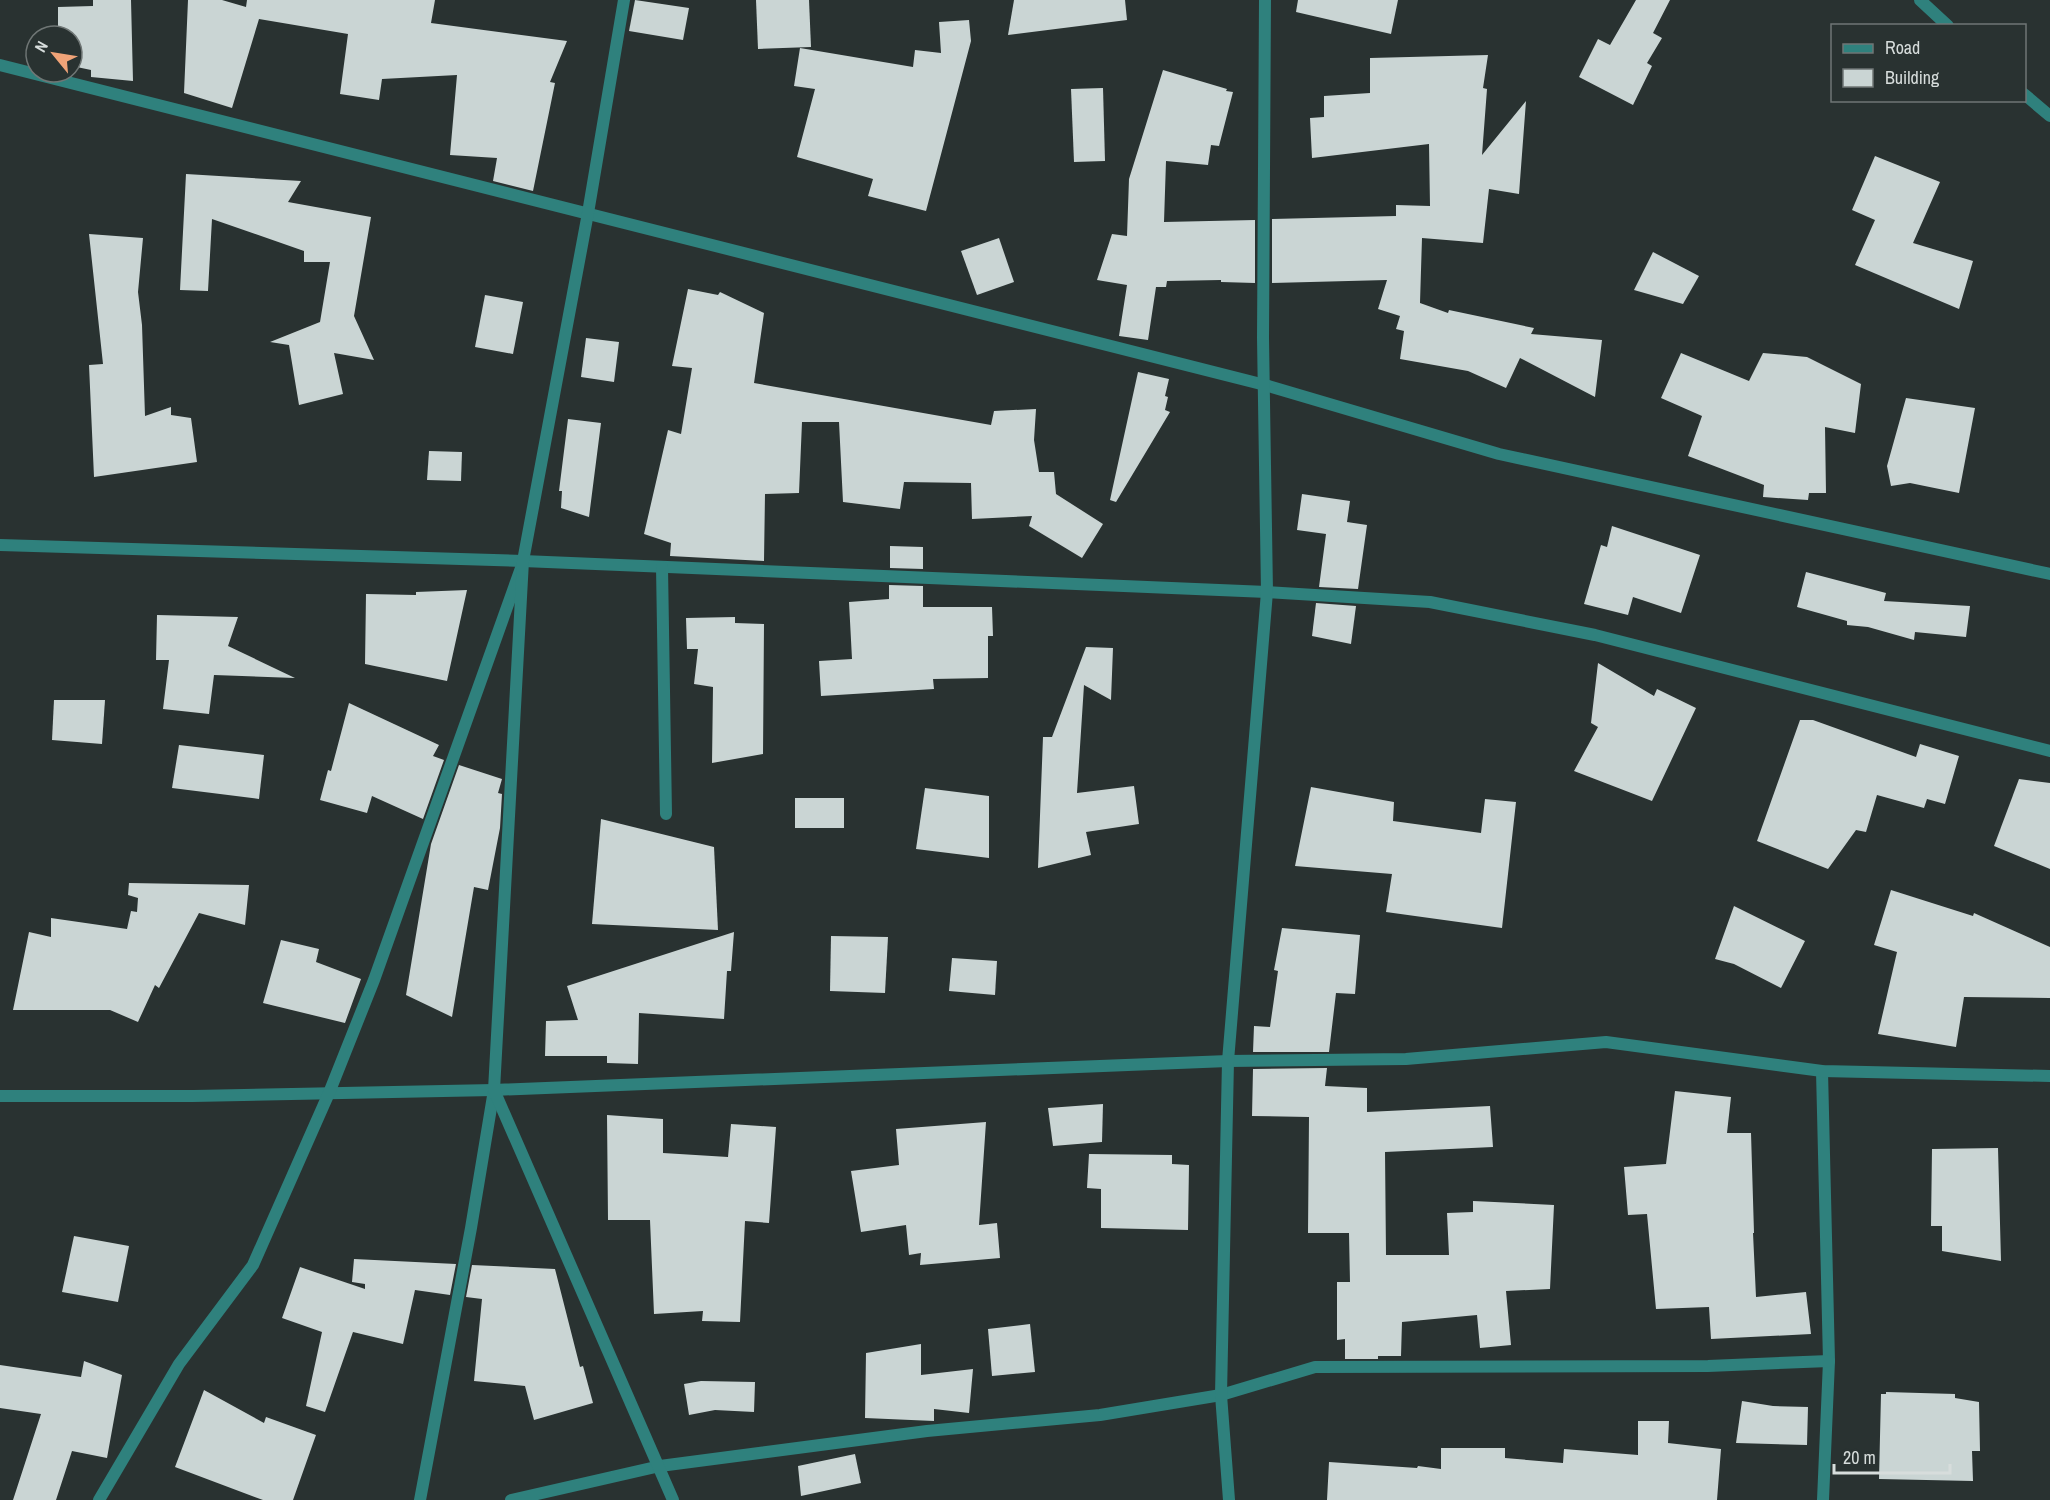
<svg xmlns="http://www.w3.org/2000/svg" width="2050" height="1500" viewBox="0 0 2050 1500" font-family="'Archivo Narrow',sans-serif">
<rect width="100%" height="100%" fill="#293231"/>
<g fill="#cad5d4">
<path d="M 93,0 L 131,0 L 133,81 L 91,77 L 91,70 L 72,66 L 72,36 L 58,36 L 58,7 L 93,6 Z"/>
<path d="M 188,0 L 222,0 L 246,7 L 247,0 L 435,0 L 431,23 L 567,41 L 550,82 L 555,83 L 533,191 L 493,181 L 497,158 L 450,155 L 457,75 L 382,79 L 379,100 L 340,94 L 348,34 L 259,19 L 232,108 L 184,93 Z"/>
<path d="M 635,0 L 689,8 L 683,40 L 629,31 Z"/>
<path d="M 756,0 L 809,0 L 811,47 L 758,49 Z"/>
<path d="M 1014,0 L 1125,0 L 1127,20 L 1008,35 Z"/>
<path d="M 1298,0 L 1398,0 L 1391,34 L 1296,12 Z"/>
<path d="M 1636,0 L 1670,0 L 1653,33 L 1662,38 L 1647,63 L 1652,66 L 1633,105 L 1579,77 L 1598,39 L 1610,45 Z"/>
<path d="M 969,20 L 971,41 L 926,211 L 868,196 L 873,179 L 797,157 L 815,89 L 794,86 L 800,48 L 913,67 L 915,50 L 941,53 L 939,22 Z"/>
<path d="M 1488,55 L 1483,88 L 1487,89 L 1482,155 L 1526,101 L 1519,194 L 1489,189 L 1483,243 L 1422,238 L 1420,303 L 1448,313 L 1449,310 L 1534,328 L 1531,334 L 1602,340 L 1595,397 L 1520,358 L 1506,388 L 1468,371 L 1400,359 L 1404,331 L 1396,329 L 1400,316 L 1378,309 L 1387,280 L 1272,283 L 1272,219 L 1396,216 L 1396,205 L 1430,206 L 1429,144 L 1312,158 L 1310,118 L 1324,117 L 1324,96 L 1370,93 L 1370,58 Z"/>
<path d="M 1163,70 L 1227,89 L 1226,91 L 1233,92 L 1219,146 L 1211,145 L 1208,165 L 1166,161 L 1164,222 L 1255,220 L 1255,283 L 1221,282 L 1221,280 L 1167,281 L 1166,287 L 1156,287 L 1148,340 L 1119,336 L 1127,285 L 1097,280 L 1112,234 L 1127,236 L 1129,179 Z"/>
<path d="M 1103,88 L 1105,161 L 1074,162 L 1071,89 Z"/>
<path d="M 1875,156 L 1940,182 L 1913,243 L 1973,261 L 1959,309 L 1855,265 L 1875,220 L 1852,210 Z"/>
<path d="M 186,174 L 301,181 L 288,202 L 371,217 L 354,316 L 374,360 L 334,353 L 343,394 L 299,405 L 289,345 L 270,342 L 320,322 L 330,262 L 304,262 L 304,251 L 212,219 L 208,291 L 180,290 Z"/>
<path d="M 89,234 L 143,238 L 138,292 L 142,325 L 145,416 L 171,407 L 171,415 L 191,418 L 197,462 L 94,477 L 89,365 L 103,364 Z"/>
<path d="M 999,238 L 1014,282 L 977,295 L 961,251 Z"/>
<path d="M 1653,252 L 1699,276 L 1683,304 L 1634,290 Z"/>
<path d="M 688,289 L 718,295 L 720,292 L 764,313 L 754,383 L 991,425 L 994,411 L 1036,409 L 1034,440 L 1039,472 L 1054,472 L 1056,494 L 1103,524 L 1082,558 L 1029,526 L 1032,516 L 972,519 L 971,483 L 904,482 L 900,509 L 843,502 L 839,422 L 802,422 L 799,493 L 765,494 L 764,561 L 670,556 L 671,543 L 644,534 L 668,430 L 681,434 L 692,368 L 672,366 Z"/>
<path d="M 485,295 L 523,302 L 513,354 L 475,347 Z"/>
<path d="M 586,338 L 619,342 L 614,382 L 581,377 Z"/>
<path d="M 1681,353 L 1749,381 L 1763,353 L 1807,357 L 1861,384 L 1855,433 L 1825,427 L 1826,493 L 1809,493 L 1808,500 L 1763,497 L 1764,485 L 1688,456 L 1702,416 L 1661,398 Z"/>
<path d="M 1138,372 L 1169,379 L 1165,396 L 1168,397 L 1165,410 L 1170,412 L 1116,502 L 1110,500 Z"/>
<path d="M 1906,398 L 1975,408 L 1959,493 L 1910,483 L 1891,486 L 1887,466 Z"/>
<path d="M 568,419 L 601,423 L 589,517 L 561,508 L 562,491 L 559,491 Z"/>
<path d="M 429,451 L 462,452 L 461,481 L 427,480 Z"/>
<path d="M 1302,494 L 1350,501 L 1347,522 L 1367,525 L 1358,589 L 1319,587 L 1326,534 L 1297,530 Z"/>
<path d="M 1612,526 L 1700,555 L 1681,613 L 1633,597 L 1628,615 L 1584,604 L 1601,545 L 1607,547 Z"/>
<path d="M 890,546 L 923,547 L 923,569 L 890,568 Z"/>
<path d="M 1806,572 L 1886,593 L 1884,601 L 1970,606 L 1966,637 L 1915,632 L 1914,640 L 1868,627 L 1847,625 L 1847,621 L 1797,607 Z"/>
<path d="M 889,585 L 923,586 L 923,607 L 992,607 L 993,636 L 988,636 L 988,678 L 933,679 L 934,689 L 821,696 L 819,661 L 852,659 L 849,602 L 889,599 Z"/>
<path d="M 467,590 L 447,681 L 365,664 L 366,594 L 416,595 L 416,592 Z"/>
<path d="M 1316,603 L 1356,606 L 1351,644 L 1312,636 Z"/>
<path d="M 157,615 L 238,617 L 228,646 L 295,678 L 214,675 L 209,714 L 163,709 L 169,660 L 156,660 Z"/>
<path d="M 735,617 L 735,623 L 764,624 L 763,754 L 712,763 L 713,687 L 694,684 L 698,649 L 687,649 L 686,618 Z"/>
<path d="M 1086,647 L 1113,648 L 1111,700 L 1084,685 L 1077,793 L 1134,786 L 1139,824 L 1086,832 L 1091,855 L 1038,868 L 1043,737 L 1052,737 Z"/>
<path d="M 1598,663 L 1654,696 L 1657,689 L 1696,708 L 1652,801 L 1574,771 L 1598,727 L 1591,723 Z"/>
<path d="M 54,700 L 105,700 L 102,744 L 52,740 Z"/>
<path d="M 349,703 L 439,745 L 433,756 L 444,760 L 423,819 L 372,796 L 367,813 L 320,800 L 328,770 L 331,771 Z"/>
<path d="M 1800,720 L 1813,720 L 1916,757 L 1920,744 L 1959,756 L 1945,804 L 1927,799 L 1924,808 L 1877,795 L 1866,832 L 1856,830 L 1828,869 L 1757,841 Z"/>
<path d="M 179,745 L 264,755 L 259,799 L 172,788 Z"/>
<path d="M 459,765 L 502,779 L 498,793 L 502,794 L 500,828 L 488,890 L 474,887 L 452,1017 L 406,995 L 431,844 Z"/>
<path d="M 2019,779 L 2050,783 L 2050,869 L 1994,846 Z"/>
<path d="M 1311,787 L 1394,802 L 1393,821 L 1481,833 L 1485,799 L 1516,802 L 1502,928 L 1386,912 L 1392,874 L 1295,866 Z"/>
<path d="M 925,788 L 989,796 L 989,858 L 916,849 Z"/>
<rect x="795" y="798" width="49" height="30"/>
<path d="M 601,819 L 714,847 L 718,930 L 592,924 Z"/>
<path d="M 129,883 L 249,885 L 245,925 L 199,913 L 159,988 L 155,985 L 138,1022 L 110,1010 L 13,1010 L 29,932 L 51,937 L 51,918 L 127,929 L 131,911 L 137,912 L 138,898 L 128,895 Z"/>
<path d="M 1891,890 L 1973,916 L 1974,913 L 2050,947 L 2050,998 L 1964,997 L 1956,1047 L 1878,1034 L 1897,952 L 1874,945 Z"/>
<path d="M 1734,906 L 1805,941 L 1781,988 L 1734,964 L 1715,959 Z"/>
<path d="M 1282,928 L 1360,935 L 1355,994 L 1336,993 L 1329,1052 L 1253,1052 L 1254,1026 L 1270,1027 L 1278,971 L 1274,970 Z"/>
<path d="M 734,932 L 731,971 L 727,971 L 724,1019 L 639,1013 L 638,1064 L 607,1063 L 607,1056 L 545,1056 L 546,1021 L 578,1020 L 567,986 Z"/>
<path d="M 831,936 L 888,937 L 885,993 L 830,991 Z"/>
<path d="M 281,940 L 319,949 L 316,962 L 361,979 L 345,1023 L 263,1003 Z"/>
<path d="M 952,958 L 997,961 L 995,995 L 949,991 Z"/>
<path d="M 1327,1068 L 1325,1086 L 1367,1088 L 1367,1112 L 1490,1106 L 1493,1147 L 1385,1152 L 1386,1255 L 1449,1255 L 1447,1213 L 1473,1212 L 1473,1201 L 1554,1205 L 1550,1289 L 1506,1291 L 1511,1345 L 1480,1348 L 1477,1315 L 1402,1322 L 1401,1356 L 1378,1356 L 1378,1359 L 1345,1359 L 1345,1339 L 1337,1340 L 1337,1282 L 1350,1282 L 1349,1233 L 1308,1233 L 1309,1117 L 1252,1116 L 1253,1069 Z"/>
<path d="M 1675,1091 L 1731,1097 L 1727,1133 L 1751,1133 L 1754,1233 L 1753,1233 L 1756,1297 L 1806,1292 L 1811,1334 L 1711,1339 L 1709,1307 L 1656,1309 L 1647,1214 L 1628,1215 L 1624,1167 L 1666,1164 Z"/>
<path d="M 1103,1104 L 1102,1142 L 1053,1146 L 1048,1108 Z"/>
<path d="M 607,1115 L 663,1119 L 663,1153 L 728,1157 L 731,1124 L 776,1127 L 769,1223 L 745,1221 L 740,1322 L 702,1321 L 703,1311 L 654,1314 L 650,1220 L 608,1220 Z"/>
<path d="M 986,1122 L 979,1225 L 997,1223 L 1000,1258 L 920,1265 L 921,1253 L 909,1255 L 906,1225 L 861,1232 L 851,1171 L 899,1165 L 896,1129 Z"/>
<path d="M 1998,1148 L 2001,1261 L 1942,1251 L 1942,1226 L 1931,1226 L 1932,1149 Z"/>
<path d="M 1089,1154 L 1172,1155 L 1172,1164 L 1189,1165 L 1188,1230 L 1101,1228 L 1101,1189 L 1087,1188 Z"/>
<path d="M 74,1236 L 129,1246 L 118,1302 L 62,1292 Z"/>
<path d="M 354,1259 L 456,1264 L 450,1295 L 415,1290 L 403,1344 L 353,1332 L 325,1412 L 306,1406 L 322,1332 L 282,1318 L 300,1267 L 365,1289 L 365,1284 L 352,1282 Z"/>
<path d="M 472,1265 L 555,1269 L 580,1367 L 583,1366 L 593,1403 L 534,1420 L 525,1386 L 474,1381 L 482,1299 L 466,1297 Z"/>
<path d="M 1030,1324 L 1035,1372 L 992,1376 L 988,1329 Z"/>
<path d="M 921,1344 L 921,1375 L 973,1369 L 969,1413 L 934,1409 L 934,1421 L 865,1418 L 866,1353 Z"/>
<path d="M 84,1361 L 122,1375 L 107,1458 L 72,1451 L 56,1500 L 13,1500 L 41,1414 L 0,1408 L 0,1365 L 81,1377 Z"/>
<path d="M 701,1381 L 755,1382 L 754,1412 L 715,1410 L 689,1415 L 684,1384 Z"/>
<path d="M 204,1390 L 264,1423 L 266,1417 L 316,1435 L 293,1500 L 263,1500 L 175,1467 Z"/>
<path d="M 1886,1392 L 1955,1394 L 1955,1398 L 1979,1402 L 1980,1451 L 1972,1451 L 1973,1481 L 1879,1479 L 1881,1394 L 1886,1394 Z"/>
<path d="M 1742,1401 L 1773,1406 L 1808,1407 L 1807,1445 L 1736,1443 Z"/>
<path d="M 1638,1421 L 1669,1421 L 1668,1443 L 1721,1449 L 1717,1500 L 1327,1500 L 1329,1462 L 1417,1468 L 1418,1466 L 1441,1469 L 1441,1448 L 1505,1448 L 1505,1458 L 1563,1463 L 1564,1449 L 1638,1455 Z"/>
<path d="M 855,1454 L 861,1483 L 801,1496 L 798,1466 Z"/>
</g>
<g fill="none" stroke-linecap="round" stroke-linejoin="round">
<g stroke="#2f817d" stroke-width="12">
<path d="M 1920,0 L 1948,26"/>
<path d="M 0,65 L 1265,385 L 1499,454 L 2050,574"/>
<path d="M 2024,94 L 2050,116"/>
<path d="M 0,545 L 523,561 L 1267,592 L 1430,602 L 1595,635 L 2050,751"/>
<path d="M 662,567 L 666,814"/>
<path d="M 1822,1071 L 1829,1361 L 1823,1500"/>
<path d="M 0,1096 L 193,1096 L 494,1090 L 1228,1061 L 1406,1059 L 1606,1042 L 1822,1071 L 2050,1076"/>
<path d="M 99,1500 L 179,1364 L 253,1265 L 329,1093 L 374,980 L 521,568"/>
<path d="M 420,1500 L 471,1228 L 494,1090"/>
<path d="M 511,1500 L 660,1466 L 927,1431 L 1100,1415 L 1221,1395 L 1315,1367 L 1708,1366 L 1829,1361"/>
<path d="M 1229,1500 L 1221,1395 L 1228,1061 L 1267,592 L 1263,338 L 1265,0"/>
</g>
<path stroke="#2f817d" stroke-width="12" d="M 624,0 L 588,213 L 523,561 L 494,1090 L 673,1500"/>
</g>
<rect x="1831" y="24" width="195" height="78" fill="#293231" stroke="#6f7675" stroke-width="1.5"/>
<rect x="1843" y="44" width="30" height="9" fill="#2f817d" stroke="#6f7675" stroke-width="1.5"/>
<text x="1885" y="54" font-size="18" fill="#d7dddc">Road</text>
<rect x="1843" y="69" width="30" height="18" fill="#cad5d4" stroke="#6f7675" stroke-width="1.5"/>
<text x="1885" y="84" font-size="18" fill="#d7dddc">Building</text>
<g transform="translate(54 54) rotate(300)"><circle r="28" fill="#293231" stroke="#6f7675" stroke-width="1.5"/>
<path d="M0-4.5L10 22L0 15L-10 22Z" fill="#f0a378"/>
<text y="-9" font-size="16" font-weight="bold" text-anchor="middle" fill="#d7dddc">N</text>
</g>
<path d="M1834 1464v9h116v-9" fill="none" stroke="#d7dddc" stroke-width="3"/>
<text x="1843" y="1464" font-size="18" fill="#d7dddc" stroke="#293231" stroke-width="4.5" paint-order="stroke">20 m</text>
</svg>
